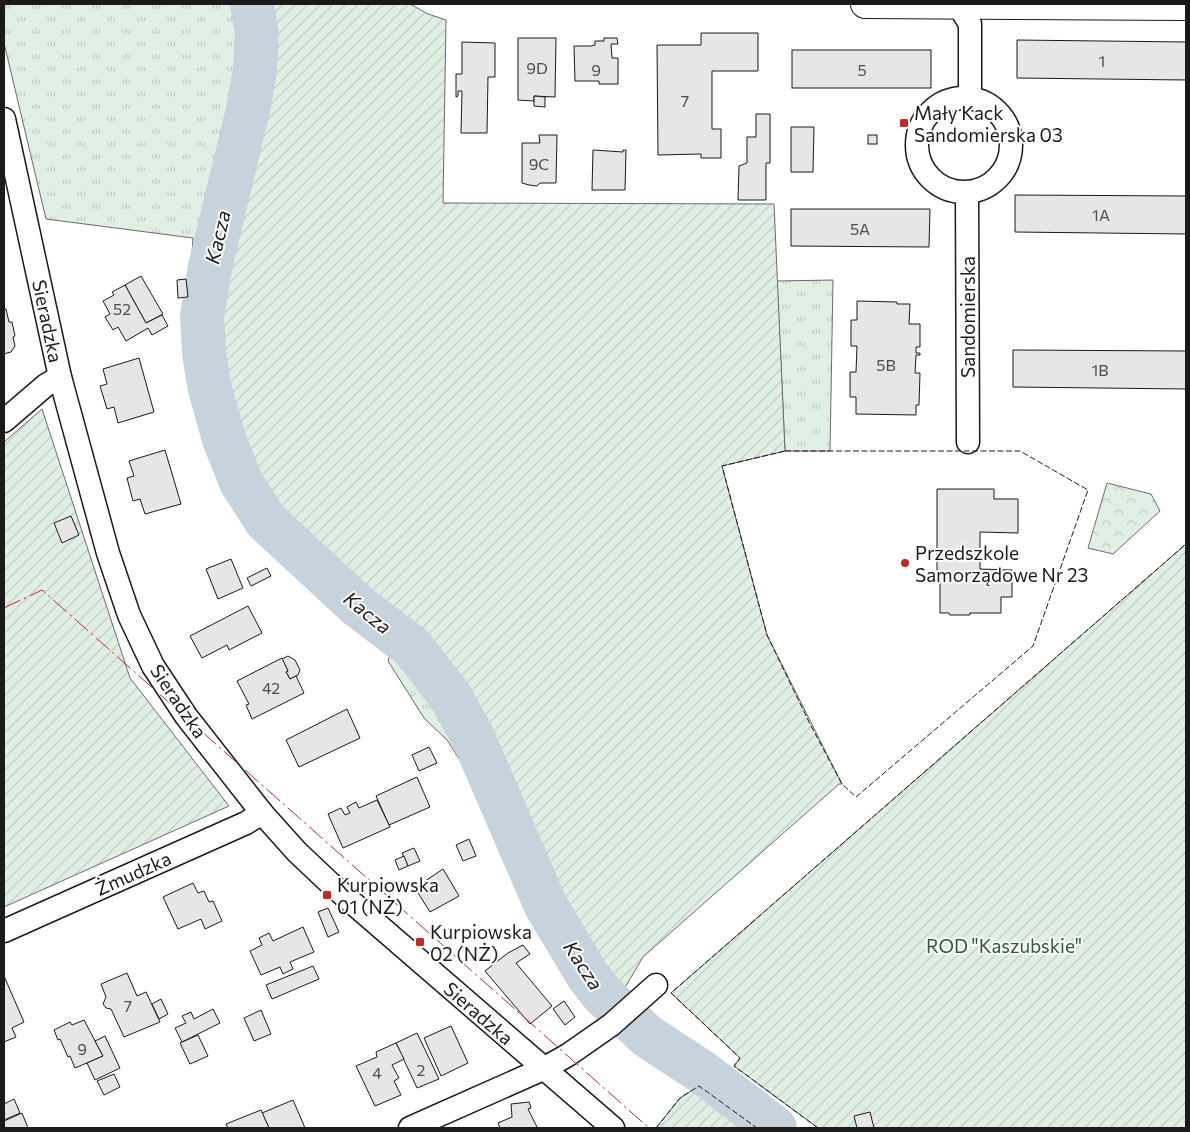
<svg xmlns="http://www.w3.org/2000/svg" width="1190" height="1132" viewBox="0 0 1190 1132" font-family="Commissioner,sans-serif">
<defs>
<pattern id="grass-tufts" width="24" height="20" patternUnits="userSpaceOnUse" patternTransform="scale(1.25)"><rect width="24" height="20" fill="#e0efe3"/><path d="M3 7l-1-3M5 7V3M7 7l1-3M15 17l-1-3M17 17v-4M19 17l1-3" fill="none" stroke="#c0ccc2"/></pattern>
<pattern id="forest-crowns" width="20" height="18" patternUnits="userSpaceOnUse" patternTransform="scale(1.25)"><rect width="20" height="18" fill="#e0efe3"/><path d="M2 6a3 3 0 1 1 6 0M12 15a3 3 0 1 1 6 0" fill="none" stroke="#c0ccc2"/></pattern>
<pattern id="garden-furrows" width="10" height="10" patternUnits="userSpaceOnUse" patternTransform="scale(1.25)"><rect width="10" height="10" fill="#e0efe3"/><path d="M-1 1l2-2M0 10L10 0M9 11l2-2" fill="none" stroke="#c0ccc2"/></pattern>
</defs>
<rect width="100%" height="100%" fill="#fff"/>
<g fill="url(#grass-tufts)" stroke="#6a6a6a">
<path d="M 4,4 L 258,4 L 263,55 L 240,190 L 220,282 L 366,599 L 407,623 L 443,674 L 469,716 L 502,786 L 491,812 L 448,741 L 424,718 L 388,661 L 391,651 L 258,535 L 229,497 L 189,364 L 188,318 L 193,238 L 46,219 L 4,43 Z"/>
<path d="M 833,280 L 830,451 L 785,451 L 777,281 Z"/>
</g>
<path fill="url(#forest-crowns)" stroke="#6a6a6a" d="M 1107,483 L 1151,494 L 1160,511 L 1113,554 L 1088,548 Z"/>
<g fill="url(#garden-furrows)" stroke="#6a6a6a">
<path d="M 258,4 L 410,4 L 428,14 L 446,20 L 443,203 L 774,204 L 785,451 L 722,466 L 767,635 L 842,784 L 839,784 L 643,957 L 624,989 L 596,953 L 577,921 L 502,786 L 471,719 L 443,674 L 407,623 L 366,599 L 270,497 L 237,438 L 220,369 L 220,282 L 240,190 L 263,55 Z"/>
<path d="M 42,409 L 130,678 L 229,806 L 4,907 L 4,442 Z"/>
<path d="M 1186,544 L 1186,1128 L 818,1128 L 734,1066 L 740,1058 L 671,993 Z"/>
<path d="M 699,1086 L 757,1128 L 656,1128 L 680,1098 Z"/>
</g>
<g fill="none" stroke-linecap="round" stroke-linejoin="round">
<path stroke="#c6d2dc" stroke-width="44" d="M 252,4 L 257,34 L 255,70 L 248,110 L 210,267 L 202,317 L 204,353 L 210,389 L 224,439 L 241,482 L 266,521 L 358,606 L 412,647 L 450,696 L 472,735 L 546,906 L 588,976 L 603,995 L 647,1036 L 702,1072 L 775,1128"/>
</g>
<g fill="#e6e6e6" stroke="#1a1a1a">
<path d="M 701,33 L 758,33 L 758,71 L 712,71 L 712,129 L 721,129 L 721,158 L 701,158 L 701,154 L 658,155 L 657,45 L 701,45 Z"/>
<path d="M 518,38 L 556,38 L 555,97 L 534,96 L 534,101 L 518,100 Z"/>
<path d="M 604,38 L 617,38 L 618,44 L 611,44 L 612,58 L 618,58 L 618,84 L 599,84 L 599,81 L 575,81 L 574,46 L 591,46 L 595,45 L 595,41 L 604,41 Z"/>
<path d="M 1017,40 L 1186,42 L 1186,80 L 1017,78 Z"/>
<path d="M 462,42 L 495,43 L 495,77 L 488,77 L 487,133 L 461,133 L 462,91 L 458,91 L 458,96 L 456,97 L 456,74 L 462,74 Z"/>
<rect x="792" y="50" width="139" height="38"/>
<path d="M 534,96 L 545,97 L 545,107 L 534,106 Z"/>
<path d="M 756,114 L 770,114 L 770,163 L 766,163 L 766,200 L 738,200 L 739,166 L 747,163 L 747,137 L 756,137 Z"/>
<path d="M 791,127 L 814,127 L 813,172 L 791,172 Z"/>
<path d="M 539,135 L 557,135 L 556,183 L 540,183 L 537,186 L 529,185 L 522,183 L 522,143 L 540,143 Z"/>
<rect x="868" y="135" width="9" height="9"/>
<path d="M 593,150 L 623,152 L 623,150 L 626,150 L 625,190 L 592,190 Z"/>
<path d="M 1015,195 L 1186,196 L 1186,234 L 1015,232 Z"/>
<path d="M 791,209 L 930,209 L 929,247 L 791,246 Z"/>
<path d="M 141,276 L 163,314 L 146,323 L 125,285 Z"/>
<path d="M 186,279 L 188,297 L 178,298 L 177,280 Z"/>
<path d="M 125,285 L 146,323 L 162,315 L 168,326 L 152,335 L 148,328 L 126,341 L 118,327 L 113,330 L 105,317 L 110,314 L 103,301 L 114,295 L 112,292 Z"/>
<path d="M 857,301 L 897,302 L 897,304 L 910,304 L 909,324 L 920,324 L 920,347 L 916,347 L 916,353 L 920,353 L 920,355 L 916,355 L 915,373 L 920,373 L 919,405 L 916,405 L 916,415 L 856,414 L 856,397 L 850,397 L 850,372 L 856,372 L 857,346 L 851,346 L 851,320 L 857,320 Z"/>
<path d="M 4,309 L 6,309 L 9,322 L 12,322 L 15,336 L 13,337 L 15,346 L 11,352 L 4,354 Z"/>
<path d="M 1013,350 L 1186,351 L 1186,389 L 1013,387 Z"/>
<path d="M 139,358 L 154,412 L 118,423 L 114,407 L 107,409 L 100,386 L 107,384 L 103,369 Z"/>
<path d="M 165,450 L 181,504 L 145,514 L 140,499 L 133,501 L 127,478 L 134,476 L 129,461 Z"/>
<path d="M 937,489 L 994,489 L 994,499 L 1018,499 L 1018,533 L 980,532 L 980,569 L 1012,570 L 1012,597 L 1001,597 L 1001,613 L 970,613 L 970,615 L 950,615 L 949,613 L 940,613 L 940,572 L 937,572 Z"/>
<path d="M 71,516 L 79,535 L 62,543 L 54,523 Z"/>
<path d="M 231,559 L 243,588 L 218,599 L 206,569 Z"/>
<path d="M 267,568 L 271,576 L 251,586 L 247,578 Z"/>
<path d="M 248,606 L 262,633 L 229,650 L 227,645 L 202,658 L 190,636 Z"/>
<path d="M 288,656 L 295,660 L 300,670 L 298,675 L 290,679 L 286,672 L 288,671 L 282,659 Z"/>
<path d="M 282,658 L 288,671 L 286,672 L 290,679 L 296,676 L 304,693 L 252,719 L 246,705 L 249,704 L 237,681 Z"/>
<path d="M 347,709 L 360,738 L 299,767 L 286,740 Z"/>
<path d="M 429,747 L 437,763 L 419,771 L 412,755 Z"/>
<path d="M 417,777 L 430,807 L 389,825 L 376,796 Z"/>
<path d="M 377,800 L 390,827 L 343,848 L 328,814 L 341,808 L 345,815 L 350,813 L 347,807 L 356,802 L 359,808 Z"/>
<path d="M 469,839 L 476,856 L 463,861 L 456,845 Z"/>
<path d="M 414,848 L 420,861 L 408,866 L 402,853 Z"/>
<path d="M 404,856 L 408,866 L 399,870 L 395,860 Z"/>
<path d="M 443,869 L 459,896 L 430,912 L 415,888 Z"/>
<path d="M 193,883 L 198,893 L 204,891 L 209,902 L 213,901 L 222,921 L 205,929 L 201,919 L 178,929 L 163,897 Z"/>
<path d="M 328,908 L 339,932 L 328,937 L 318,912 Z"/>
<path d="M 303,927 L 314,952 L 290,962 L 293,969 L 283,974 L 280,967 L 261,975 L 250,951 L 262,945 L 259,938 L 269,933 L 273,941 Z"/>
<path d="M 523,945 L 530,954 L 516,963 L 552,1006 L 530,1024 L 485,971 L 508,953 Z"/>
<path d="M 313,966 L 319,979 L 272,999 L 266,985 Z"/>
<path d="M 127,973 L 137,996 L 146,992 L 160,1022 L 124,1037 L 111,1009 L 106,1008 L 103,1004 L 106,997 L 101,984 Z"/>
<path d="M 4,976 L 24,1022 L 12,1028 L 16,1037 L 4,1042 Z"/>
<path d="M 161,999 L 168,1014 L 159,1019 L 152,1004 Z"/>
<path d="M 564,1001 L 575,1017 L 565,1025 L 553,1009 Z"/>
<path d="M 213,1009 L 220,1023 L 182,1042 L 175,1028 L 186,1023 L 182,1016 L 191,1012 L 194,1019 Z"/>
<path d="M 261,1010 L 271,1034 L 254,1041 L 244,1018 Z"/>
<path d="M 84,1020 L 103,1056 L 75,1068 L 70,1056 L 68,1057 L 60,1039 L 58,1040 L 54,1030 L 70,1022 L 72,1025 Z"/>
<path d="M 451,1026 L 468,1063 L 441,1076 L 424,1038 Z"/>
<path d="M 417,1033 L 439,1079 L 417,1088 L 396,1043 Z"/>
<path d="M 198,1035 L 208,1056 L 190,1064 L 180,1043 Z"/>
<path d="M 105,1036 L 120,1068 L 95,1080 L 87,1063 L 103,1056 L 95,1041 Z"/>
<path d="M 396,1043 L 404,1059 L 392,1065 L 399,1078 L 394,1081 L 401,1095 L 375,1106 L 356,1066 L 377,1057 L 376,1052 Z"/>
<path d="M 114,1074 L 120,1087 L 104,1095 L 97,1081 Z"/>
<path d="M 14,1099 L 20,1113 L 4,1120 L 4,1104 Z"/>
<path d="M 293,1100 L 305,1128 L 269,1128 L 262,1113 Z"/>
<path d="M 529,1102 L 531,1108 L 528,1109 L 537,1127 L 536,1128 L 500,1128 L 498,1123 L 512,1117 L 511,1104 Z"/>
<path d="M 261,1110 L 269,1128 L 228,1128 L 226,1124 Z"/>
<path d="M 870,1112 L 874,1128 L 857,1128 L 854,1116 Z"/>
<path d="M 22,1113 L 28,1128 L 4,1128 L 4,1121 Z"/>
</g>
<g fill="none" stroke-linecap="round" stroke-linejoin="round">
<defs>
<g id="minor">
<path d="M 958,4 L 970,24 L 970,97"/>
<circle cx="964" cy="145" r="47"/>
<path d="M 4,119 L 60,377 L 108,553 L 129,615 L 153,666 L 186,716 L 262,813 L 297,852 L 333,886 L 613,1128"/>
<path d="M 967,193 L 968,442"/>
<path d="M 4,421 L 46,385 L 60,377"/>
<path d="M 4,931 L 246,823 L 262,813"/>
<path d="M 410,1128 L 543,1069 L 568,1055 L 611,1025 L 656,985"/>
</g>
<path id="tertiary" d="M 865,4 L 1186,6"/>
</defs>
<use href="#minor" stroke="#1a1a1a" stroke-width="25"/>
<use href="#tertiary" stroke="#1a1a1a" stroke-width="30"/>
<use href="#minor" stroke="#fff" stroke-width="22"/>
<use href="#tertiary" stroke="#fff" stroke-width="28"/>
<g stroke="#1a1a1a" stroke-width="1" stroke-dasharray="6 2.5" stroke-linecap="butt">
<path d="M 785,451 L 1020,451 L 1088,490 L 1033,646 L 856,797 L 842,784 L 809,722 L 767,635 L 722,466 Z"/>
<path d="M 656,1128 L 680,1098 L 699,1086 L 757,1128"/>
<path d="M 818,1128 L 734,1066 L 740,1058 L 671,993 L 1186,544"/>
</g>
<path stroke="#c62828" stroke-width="1" stroke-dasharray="18 4 2.5 4" stroke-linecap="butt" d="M 4,608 L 42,590 L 649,1128"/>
</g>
<g fill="#c62828" stroke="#fff" stroke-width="2">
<rect x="899" y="118" width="10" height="10" rx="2.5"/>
<circle cx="905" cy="563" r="5"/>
<rect x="322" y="890" width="10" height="10" rx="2.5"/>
<rect x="415" y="937" width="10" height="10" rx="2.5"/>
</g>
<g text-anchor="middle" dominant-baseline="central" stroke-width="4" stroke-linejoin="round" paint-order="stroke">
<g font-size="16" fill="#4d4d4d">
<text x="1102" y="60">1</text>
<text x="537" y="67">9D</text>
<text x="596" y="69">9</text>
<text x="862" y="69">5</text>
<text x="685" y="100">7</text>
<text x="539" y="163">9C</text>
<text x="1101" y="214">1A</text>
<text x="860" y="228">5A</text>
<text x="122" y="308">52</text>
<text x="886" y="364">5B</text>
<text x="1100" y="369">1B</text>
<text x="271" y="687">42</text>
<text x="128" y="1005">7</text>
<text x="82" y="1048">9</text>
<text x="421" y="1069">2</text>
<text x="377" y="1072">4</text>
</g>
<g font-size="19" fill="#1a1a1a" stroke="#fff" text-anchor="start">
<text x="914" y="112">Mały Kack<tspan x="914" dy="22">Sandomierska 03</tspan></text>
<text x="915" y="552">Przedszkole<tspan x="915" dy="22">Samorządowe Nr 23</tspan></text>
<text x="337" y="884">Kurpiowska<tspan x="337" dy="22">01 (NŻ)</tspan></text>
<text x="430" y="931">Kurpiowska<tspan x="430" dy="22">02 (NŻ)</tspan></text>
</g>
<g font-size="19" fill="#1a1a1a" stroke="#fff">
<text transform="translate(967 317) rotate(-90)">Sandomierska</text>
<text transform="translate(48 321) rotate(78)">Sieradzka</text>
<text transform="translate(179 701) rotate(56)">Sieradzka</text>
<text transform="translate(133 873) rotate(-24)">Żmudzka</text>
<text transform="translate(479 1013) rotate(41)">Sieradzka</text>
</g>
<g font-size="19" fill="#2b5a34" stroke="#fff">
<text x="1004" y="945">ROD "Kaszubskie"</text>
</g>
<g font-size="20" font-style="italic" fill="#1a1a1a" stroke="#fff">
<text transform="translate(217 237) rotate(-77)">Kacza</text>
<text transform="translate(368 612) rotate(39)">Kacza</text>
<text transform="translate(584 965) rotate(57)">Kacza</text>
</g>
</g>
<rect width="1190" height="1132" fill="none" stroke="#1a1a1a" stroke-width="10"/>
</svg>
